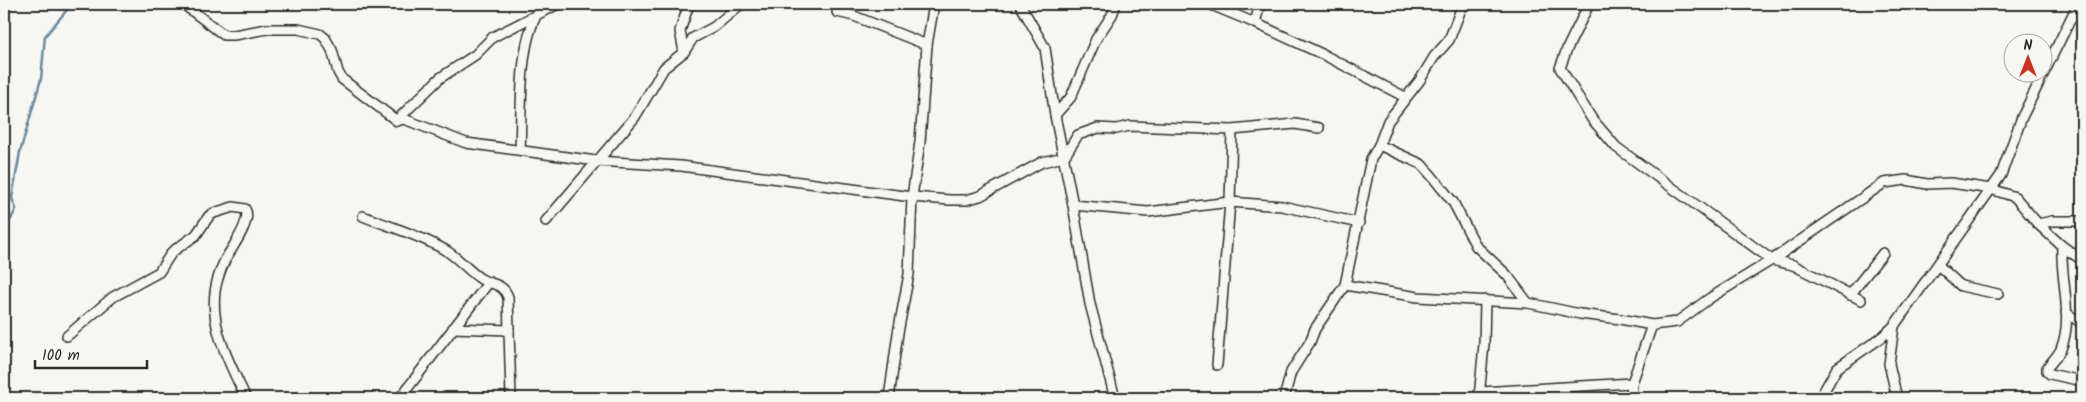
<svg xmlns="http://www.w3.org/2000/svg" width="2086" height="402" viewBox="0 0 2086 402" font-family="Kalam,sans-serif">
<rect width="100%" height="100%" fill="#f6f6f2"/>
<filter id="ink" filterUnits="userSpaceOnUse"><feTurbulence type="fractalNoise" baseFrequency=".02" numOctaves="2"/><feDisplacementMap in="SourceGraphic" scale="10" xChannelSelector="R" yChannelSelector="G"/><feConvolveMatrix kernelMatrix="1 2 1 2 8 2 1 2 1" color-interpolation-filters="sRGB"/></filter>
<g filter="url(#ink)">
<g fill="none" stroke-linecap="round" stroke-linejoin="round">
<path stroke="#67889f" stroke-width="2.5" d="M 4,233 L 16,209 L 12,198 L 20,152 L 41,79 L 45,36 L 72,4"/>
<defs>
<g id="minor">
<path d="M 183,4 L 224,35 L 234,35 L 267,29 L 298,29 L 320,34 L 325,38 L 332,50 L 338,72 L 342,79 L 397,121 L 404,119 L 466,143 L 596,161 L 681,166 L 912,197 L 950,200 L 966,200 L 980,196 L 1042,162 L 1064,157 L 1078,135 L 1098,128 L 1116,129 L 1130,126 L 1232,130 L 1295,124 L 1319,128"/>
<path d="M 1020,4 L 1045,48 L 1055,115 L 1073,205 L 1090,304 L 1115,398"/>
<path d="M 1209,4 L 1255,23 L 1324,55 L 1405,97"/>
<path d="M 1463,4 L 1449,40 L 1434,57 L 1420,80 L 1388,121 L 1379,145 L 1371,159 L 1345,285 L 1418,297 L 1528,303 L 1580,314 L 1620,319 L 1652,325 L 1677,322 L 1710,298 L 1772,260 L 1884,183 L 1906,180 L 1927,184 L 1951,183 L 1991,189 L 2015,197 L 2038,224 L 2062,246 L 2082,260"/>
<path d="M 1589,4 L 1567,49 L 1560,68 L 1592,119 L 1616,147 L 1772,260 L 1793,265 L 1861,300"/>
<path d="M 837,12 L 854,16 L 927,45"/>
<path d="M 1255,23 L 1260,4"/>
<path d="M 684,52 L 680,31 L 689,4"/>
<path d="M 1055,115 L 1071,97 L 1096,39 L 1112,15 L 1116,4"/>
<path d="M 397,120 L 440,78 L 475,55 L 493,37 L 558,4"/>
<path d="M 1379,145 L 1421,164 L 1431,175 L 1453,202 L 1476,246 L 1507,275 L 1528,303"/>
<path d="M 520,150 C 522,110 518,50 537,14"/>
<path d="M 1073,205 L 1148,212 L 1230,202 L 1282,206 L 1359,223"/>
<path d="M 363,216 C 390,227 420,235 445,250 C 458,257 468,271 481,279 C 492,285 503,283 508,297 L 511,398"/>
<path d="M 546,221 L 635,117 L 664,68 L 684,52 L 693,38 L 714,27 L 741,4"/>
<path d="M 2038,224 L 2052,221 L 2082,221"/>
<path d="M 2062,246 C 2060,279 2074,317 2061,349 C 2058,356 2051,362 2047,368 L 2047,371 L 2050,374 L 2082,381"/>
<path d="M 1938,265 L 1961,286 L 1998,294"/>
<path d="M 1850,295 L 1883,253"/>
<path d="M 2066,313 L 2082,323"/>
<path d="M 1894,326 L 1889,364 L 1897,398"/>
<path d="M 453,328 L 509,330"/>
<path d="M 67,336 L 113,297 L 159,272 L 172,252 L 196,235 L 209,216 L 214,213 L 233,207 L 245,209 C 253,220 231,249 225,260 C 222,266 220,272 218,278 C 205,320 229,362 246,398"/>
<path d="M 1217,365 L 1230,202 L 1232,130"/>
<path d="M 1480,392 L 1632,383"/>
<path d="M 400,398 L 489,282"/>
<path d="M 889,398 L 898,333 L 909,274 L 912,197 L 920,142 L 927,45 L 934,4"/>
<path d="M 1284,398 L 1291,372 L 1310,342 L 1315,329 L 1345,285"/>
<path d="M 1479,398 L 1484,344 L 1485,300"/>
<path d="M 1631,398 L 1632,383 L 1652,325"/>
<path d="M 1820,398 L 1837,368 L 1882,337 L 1894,326 L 2001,175 L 2022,117 L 2078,4"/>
</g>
</defs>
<use href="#minor" stroke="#2b2b2b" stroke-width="12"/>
<use href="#minor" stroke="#f6f6f2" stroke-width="9"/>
</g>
</g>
<rect width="2086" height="402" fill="none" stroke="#f6f6f2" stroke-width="20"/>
<rect x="10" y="10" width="2066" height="382" fill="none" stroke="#2b2b2b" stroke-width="2" filter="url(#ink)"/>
<g transform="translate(2028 58)"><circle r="24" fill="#f6f6f2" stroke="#a5a5a2"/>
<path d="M0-4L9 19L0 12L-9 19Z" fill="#c8321e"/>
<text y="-8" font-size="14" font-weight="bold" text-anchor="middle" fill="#2b2b2b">N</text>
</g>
<path d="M35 360v8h112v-8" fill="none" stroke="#2b2b2b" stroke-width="2.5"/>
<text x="42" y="360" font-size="15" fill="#2b2b2b" stroke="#f6f6f2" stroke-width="4" paint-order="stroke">100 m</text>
</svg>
